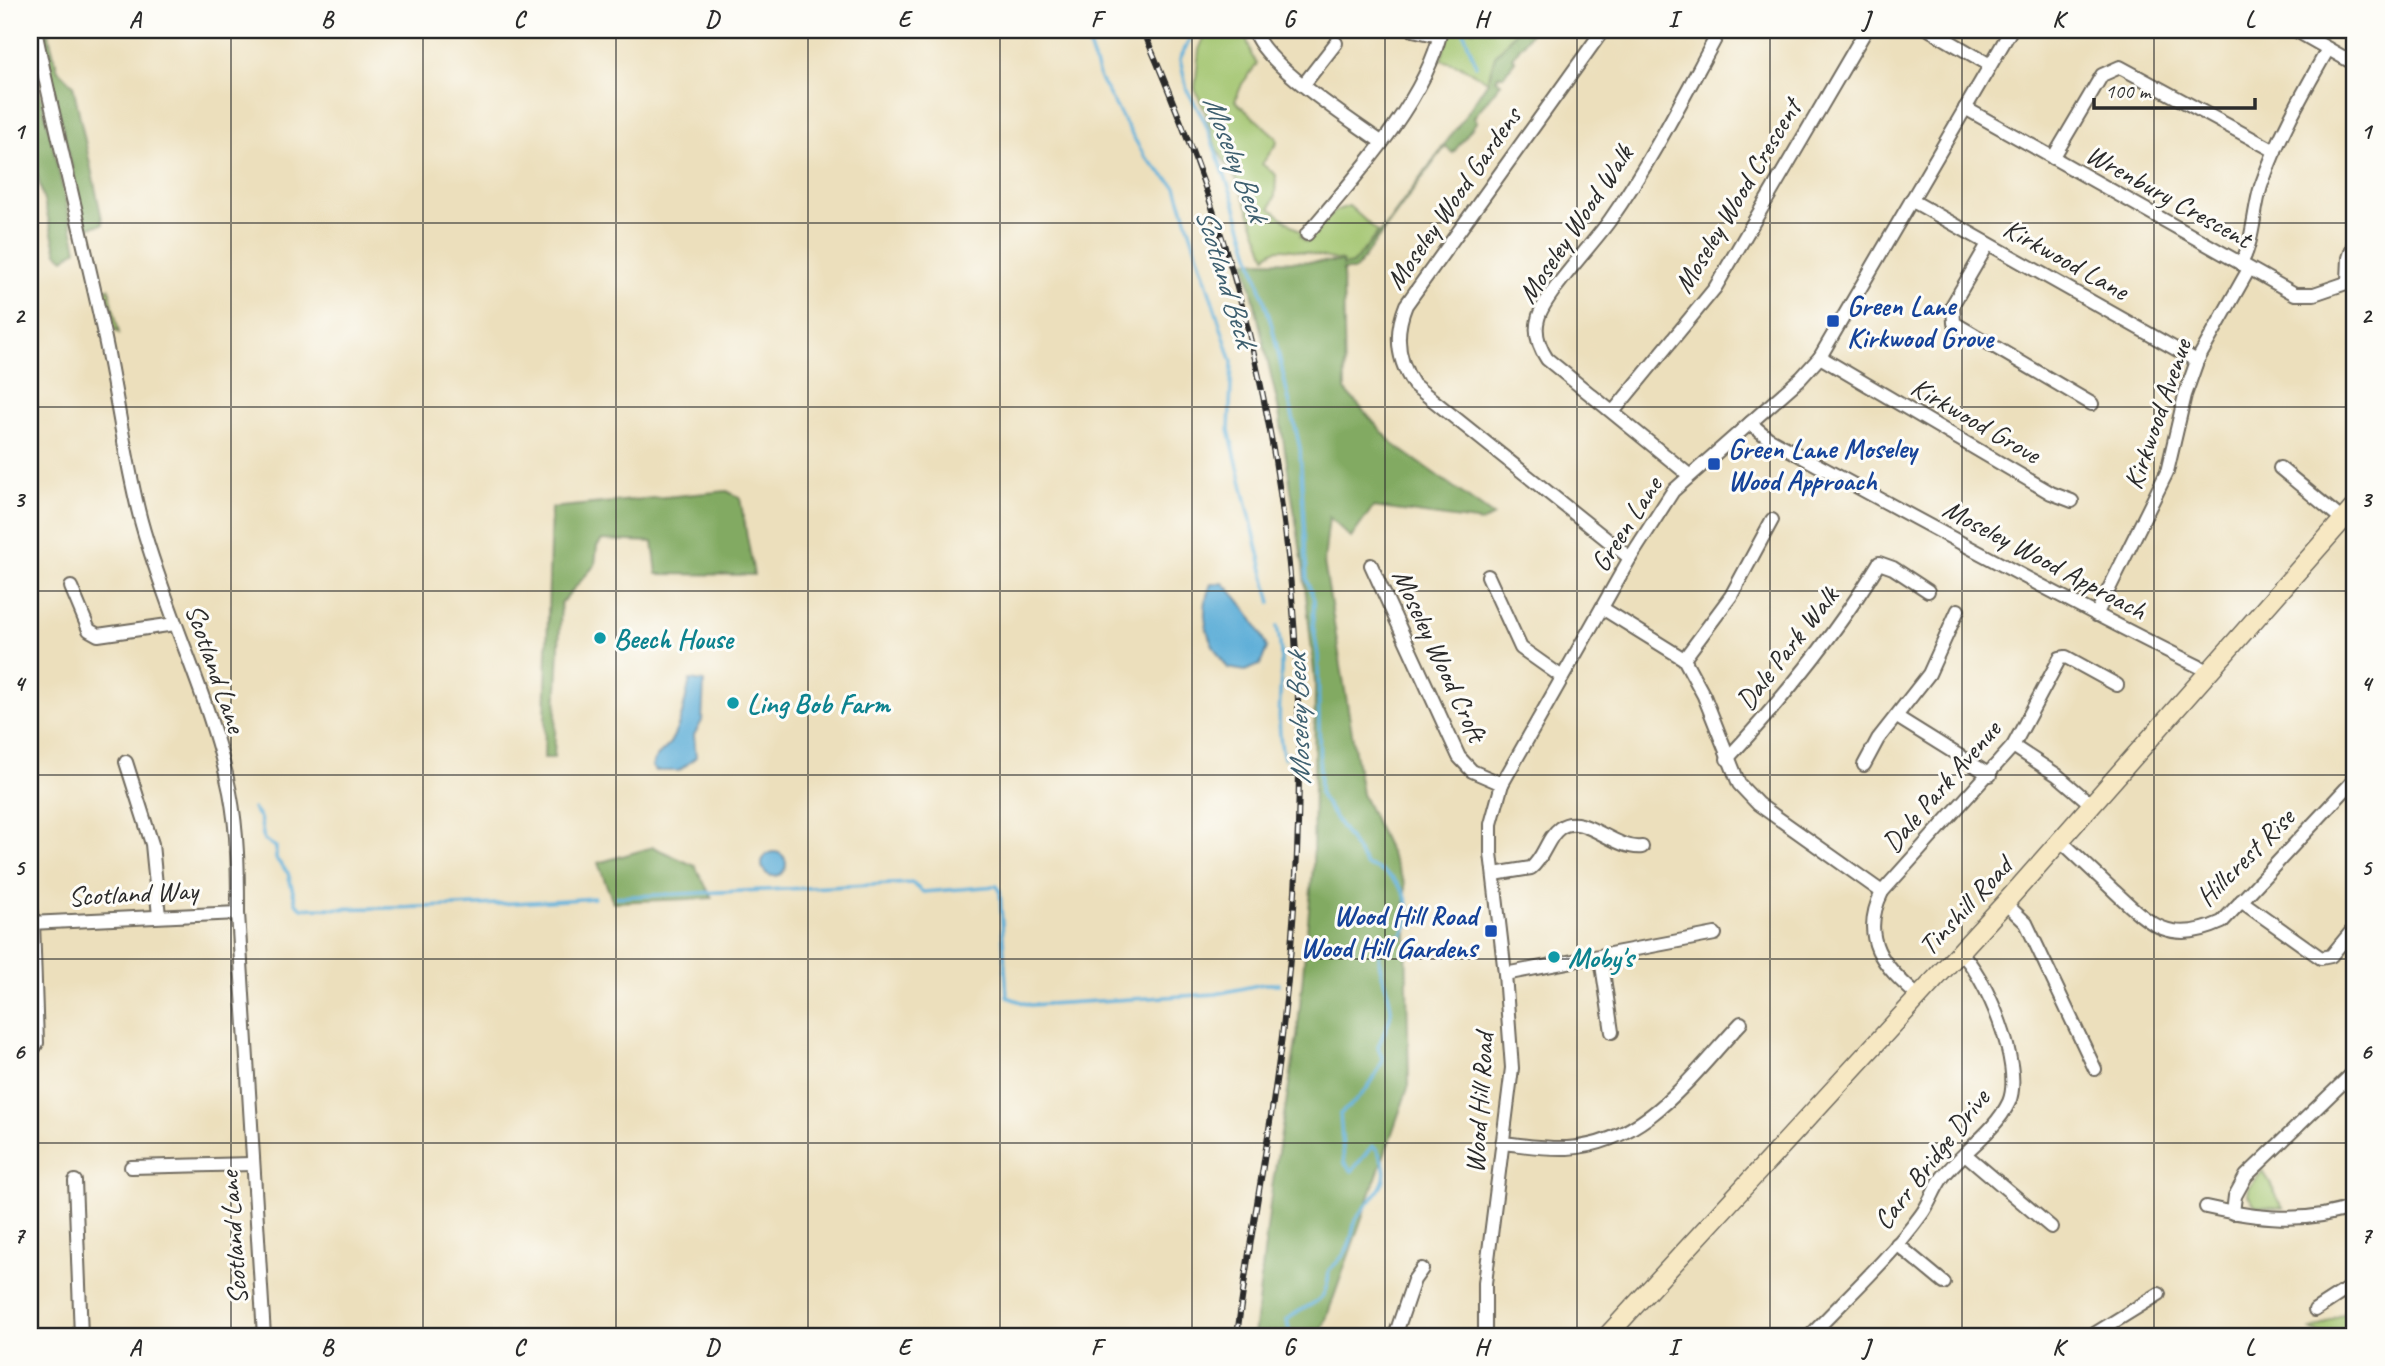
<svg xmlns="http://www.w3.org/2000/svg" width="2385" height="1366" viewBox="0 0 2385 1366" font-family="Caveat,sans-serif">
<rect width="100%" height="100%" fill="#fdfcf7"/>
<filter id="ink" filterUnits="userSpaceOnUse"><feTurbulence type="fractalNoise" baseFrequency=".0143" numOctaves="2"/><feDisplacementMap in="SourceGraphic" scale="14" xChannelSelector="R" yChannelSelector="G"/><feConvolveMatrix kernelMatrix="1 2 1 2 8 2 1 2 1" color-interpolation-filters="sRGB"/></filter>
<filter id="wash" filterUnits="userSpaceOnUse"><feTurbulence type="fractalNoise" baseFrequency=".00686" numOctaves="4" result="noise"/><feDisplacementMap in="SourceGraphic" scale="28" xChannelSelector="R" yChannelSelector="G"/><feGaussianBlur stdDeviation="1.57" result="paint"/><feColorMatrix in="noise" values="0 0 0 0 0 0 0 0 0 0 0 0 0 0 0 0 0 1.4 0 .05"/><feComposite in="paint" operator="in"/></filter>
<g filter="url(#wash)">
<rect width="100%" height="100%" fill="#ecdfbc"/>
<g fill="#a3c56f" stroke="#67784d" stroke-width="2">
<path d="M 1207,30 L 1244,30 L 1252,56 L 1257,64 L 1242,84 L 1235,101 L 1276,137 L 1277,143 L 1262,164 L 1276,175 L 1275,196 L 1270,208 L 1302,233 L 1300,236 L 1306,242 L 1334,211 L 1349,206 L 1378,232 L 1352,265 L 1343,266 L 1342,261 C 1328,259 1285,245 1275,250 C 1272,251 1269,254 1266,256 L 1237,180 L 1216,148 L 1205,111 L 1195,89 L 1199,50 Z"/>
<path d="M 1449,30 L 1517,30 L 1495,56 L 1488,81 L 1458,65 L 1441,60 Z"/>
<path d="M 109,288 L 119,333 L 108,324 L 101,290 Z"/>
<path d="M 2263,1170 L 2283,1208 L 2256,1206 L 2248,1195 L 2249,1188 Z"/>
<path d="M 2344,1313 L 2355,1316 L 2355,1336 L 2331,1336 L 2311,1330 Z"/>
</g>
<g fill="#82aa62" stroke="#566a46" stroke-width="2">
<path d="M 40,30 L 47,30 L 58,70 L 73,85 L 103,224 L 86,228 Z"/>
<path d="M 1517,30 L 1533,30 L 1512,58 L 1515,61 L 1503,76 L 1499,75 L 1496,79 L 1501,83 L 1474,117 L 1477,121 L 1453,153 L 1445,147 L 1355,270 L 1343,270 L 1345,390 L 1393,444 L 1494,516 L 1482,522 L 1373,507 L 1351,538 L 1329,517 L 1324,562 L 1362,794 L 1405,884 L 1409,1085 L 1320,1336 L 1254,1336 L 1272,1188 L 1297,1037 L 1313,868 L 1315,682 L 1303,566 L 1278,406 L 1245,261 L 1343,262 L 1343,266 L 1352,264 L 1386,225 L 1463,119 L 1488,81 L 1495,56 Z"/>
<path d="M 30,34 L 33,62 L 77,249 L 64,259 L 57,253 L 30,146 Z"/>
<path d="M 727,491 L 740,498 L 754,575 L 657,574 L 653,542 L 602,540 L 597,546 L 595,565 L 561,603 L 554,758 L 544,758 L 551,508 Z"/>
<path d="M 653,847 L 695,866 L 712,898 L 613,902 L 598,863 Z"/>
</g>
<g fill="#5eafd8" stroke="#446d82" stroke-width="2">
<path d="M 1223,583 C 1243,603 1257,622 1267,648 L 1260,665 L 1245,671 L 1228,668 C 1207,643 1198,614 1211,584 Z"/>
<path d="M 690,680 L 704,682 L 702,721 L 694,735 L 696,757 L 679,771 L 656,771 L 652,767 C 655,753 665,753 671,741 C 682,722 685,701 690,680 Z"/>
<circle cx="774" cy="864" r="12"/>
</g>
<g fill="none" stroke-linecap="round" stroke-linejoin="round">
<g stroke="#5eafd8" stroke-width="3.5">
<path d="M 1084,30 L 1100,79 L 1145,157 L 1176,187 L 1232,362 L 1229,430 L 1271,603"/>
<path d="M 1194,30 L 1180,59 L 1187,90 L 1204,120 L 1232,195 L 1272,326 L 1300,448 L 1307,580 L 1314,600 L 1313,625 L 1318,655 L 1320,795 L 1367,866 C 1398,872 1421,906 1402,935 C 1359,944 1390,982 1391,1010 C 1391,1022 1382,1036 1378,1047 L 1383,1060 C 1373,1084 1361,1098 1340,1114 L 1344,1163 L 1352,1171 L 1372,1146 C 1379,1150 1378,1152 1381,1158 C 1394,1184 1370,1198 1357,1218 C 1353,1224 1353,1233 1351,1239 C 1348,1252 1339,1261 1329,1270 C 1327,1309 1311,1299 1287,1320 L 1290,1336"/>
<path d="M 1463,30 L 1476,65"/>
<path d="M 1277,627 C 1288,670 1272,715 1284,758"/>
<path d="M 253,809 L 260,818 L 264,840 L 276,847 L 276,859 L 288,873 L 296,903 L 302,908 C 400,910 496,905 594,898"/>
<path d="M 616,897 L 912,883 L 923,892 L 997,886 L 1000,891 L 1007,997 L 1030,1005 L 1216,994 L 1263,984 L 1279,984"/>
</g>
</g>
</g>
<g filter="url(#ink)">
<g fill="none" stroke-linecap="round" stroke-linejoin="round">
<defs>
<g id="street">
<path d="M 35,30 C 56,133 83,236 105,339 C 118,400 125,461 141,521 C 166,613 211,699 230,792 C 238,833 238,873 238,913 L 264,1336"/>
<path d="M 1254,30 C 1262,63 1351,120 1381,142"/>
<path d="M 1413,30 L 1439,36"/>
<path d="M 1603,30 L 1406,305 C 1394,334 1397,360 1414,385 L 1630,558"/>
<path d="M 1930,30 L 1990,65"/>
<path d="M 2295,30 L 2355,64"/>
<path d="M 1304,84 L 1336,43"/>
<path d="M 1965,108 L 2295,294 L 2314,294 L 2355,280"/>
<path d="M 2053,158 L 2102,75 L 2120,67 L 2275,151"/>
<path d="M 1911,200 L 2197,361"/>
<path d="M 1307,234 C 1353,180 1427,99 1441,30"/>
<path d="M 1988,244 L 1953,304 L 1954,323 L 2092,404"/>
<path d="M 2241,264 C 2254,240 2253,212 2261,186 C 2278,137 2303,93 2328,49"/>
<path d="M 2348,281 L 2349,258 L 2355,240"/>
<path d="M 1820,357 L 2051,493 L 2072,501"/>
<path d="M 1613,412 L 1715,288 L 1866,30"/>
<path d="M 1750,423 L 1768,438 C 1914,518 2061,598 2210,672"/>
<path d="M 2280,468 L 2344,521"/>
<path d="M 1689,475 L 1547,359 C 1539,347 1534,334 1538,319 C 1543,296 1594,243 1610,220 C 1652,160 1685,94 1720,30"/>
<path d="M 1371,565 L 1459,757 L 1472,771 L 1502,784"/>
<path d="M 1488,576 L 1521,648 L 1562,677"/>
<path d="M 71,587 L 89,630 L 98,635 L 175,624"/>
<path d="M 1602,608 L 1684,659 L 1704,696 L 1739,784 L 1758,804 L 1882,892"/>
<path d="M 2096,615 L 2167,472 L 2185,395 L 2197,361 L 2249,269"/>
<path d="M 1684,659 L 1731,596 L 1772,520"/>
<path d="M 1897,717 L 1990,775"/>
<path d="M 2013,746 L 2057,775 L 2092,805"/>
<path d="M 1727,759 C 1781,701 1838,631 1879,563 L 1893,568 L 1928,591"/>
<path d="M 126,762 L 152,844 L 159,916"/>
<path d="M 1864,765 L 1878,739 L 1929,674 L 1958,610"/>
<path d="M 2060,840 C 2078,857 2095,873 2112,889 C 2149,924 2170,946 2222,922 L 2355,779"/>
<path d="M 1494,874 L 1531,868 C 1544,858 1547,837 1560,828 C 1583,811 1613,850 1642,847"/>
<path d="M 2241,901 L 2321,958 L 2331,956 L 2355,927"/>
<path d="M 30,902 L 33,922 L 37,1043 L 30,1055"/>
<path d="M 2005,903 L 2026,923 L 2095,1069"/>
<path d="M 30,923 L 238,913"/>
<path d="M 1601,958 L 1612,1032"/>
<path d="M 1505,974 L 1715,934"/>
<path d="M 1918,996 C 1883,966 1859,939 1882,892 L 2013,746 L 2060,658 L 2066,657 L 2117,685"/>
<path d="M 1502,1143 C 1523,1145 1546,1149 1567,1148 C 1646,1144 1691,1076 1741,1023"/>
<path d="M 1965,1154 L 2051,1227"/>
<path d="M 131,1167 L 252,1164"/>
<path d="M 75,1181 L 81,1336"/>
<path d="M 2206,1207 C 2255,1218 2306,1225 2355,1206"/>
<path d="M 2233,1213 L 2235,1196 L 2246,1176 L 2355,1071"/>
<path d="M 1897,1244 L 1944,1283"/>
<path d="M 2315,1310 L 2355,1284"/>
<path d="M 1395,1336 L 1414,1280 L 1422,1269"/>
<path d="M 1485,1336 L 1485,1283 L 1512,1068 L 1505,974 L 1491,853 L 1491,824 L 1502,784 L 1630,558 L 1673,491 L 1801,378 L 1820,357 L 2011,30"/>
<path d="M 1810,1336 C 1847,1297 1889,1259 1921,1215 C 1930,1203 1934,1189 1942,1178 C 1962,1152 1995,1132 2009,1102 C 2024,1067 1986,975 1959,951"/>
<path d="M 2091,1336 L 2159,1294"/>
</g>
<path id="secondary" d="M 1607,1336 L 2005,903 L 2355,506"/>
</defs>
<use href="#street" stroke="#6f6a5e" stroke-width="16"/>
<use href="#secondary" stroke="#6f6a5e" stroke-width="21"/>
<use href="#street" stroke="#fff" stroke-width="12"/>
<use href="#secondary" stroke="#f7e8c3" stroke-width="18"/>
<defs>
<path id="rail" d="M 1143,30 C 1189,136 1230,246 1255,359 C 1305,576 1309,798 1284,1018 C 1273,1125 1250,1230 1237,1336"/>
</defs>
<use href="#rail" stroke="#2b2b2b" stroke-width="6"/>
<use href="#rail" stroke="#fdfcf7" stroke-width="3.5" stroke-dasharray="10" stroke-linecap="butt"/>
</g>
</g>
<path fill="none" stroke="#2b2b2b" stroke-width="2" stroke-opacity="0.55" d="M 231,30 L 231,1336M 423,30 L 423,1336M 616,30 L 616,1336M 808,30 L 808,1336M 1000,30 L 1000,1336M 1192,30 L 1192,1336M 1385,30 L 1385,1336M 1577,30 L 1577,1336M 1770,30 L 1770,1336M 1962,30 L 1962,1336M 2154,30 L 2154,1336M 30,223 L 2355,223M 30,407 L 2355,407M 30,591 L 2355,591M 30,775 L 2355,775M 30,959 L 2355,959M 30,1143 L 2355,1143"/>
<g fill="#1a4fb4" stroke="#fdfcf7" stroke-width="2.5">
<rect x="1826" y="314" width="14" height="14" rx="3.5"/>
<rect x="1707" y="457" width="14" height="14" rx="3.5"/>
<rect x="1484" y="924" width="14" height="14" rx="3.5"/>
</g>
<g fill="#0f9aa8" stroke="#fdfcf7" stroke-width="2.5">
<circle cx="600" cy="638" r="7"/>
<circle cx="733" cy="703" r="7"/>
<circle cx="1554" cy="957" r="7"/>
</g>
<g text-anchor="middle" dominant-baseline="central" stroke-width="6" stroke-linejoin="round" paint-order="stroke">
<g font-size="28" fill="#2b2b2b" stroke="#fdfcf7">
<text transform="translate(1737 196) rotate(-59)">Moseley Wood Crescent</text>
<text transform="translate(2169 196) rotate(29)">Wrenbury Crescent</text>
<text transform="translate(1453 198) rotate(-55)">Moseley Wood Gardens</text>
<text transform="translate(1575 224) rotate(-56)">Moseley Wood Walk</text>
<text transform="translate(2066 259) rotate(29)">Kirkwood Lane</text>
<text transform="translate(2157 414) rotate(-71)">Kirkwood Avenue</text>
<text transform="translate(1976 420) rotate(30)">Kirkwood Grove</text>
<text transform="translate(1626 524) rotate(-57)">Green Lane</text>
<text transform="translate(2045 559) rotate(28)">Moseley Wood Approach</text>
<text transform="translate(1787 648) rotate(-52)">Dale Park Walk</text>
<text transform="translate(1440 655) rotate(65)">Moseley Wood Croft</text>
<text transform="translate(216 668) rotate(71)">Scotland Lane</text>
<text transform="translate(1941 786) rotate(-49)">Dale Park Avenue</text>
<text transform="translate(2245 857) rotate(-45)">Hillcrest Rise</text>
<text transform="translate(133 893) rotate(-3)">Scotland Way</text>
<text transform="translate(1965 906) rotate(-47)">Tinshill Road</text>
<text transform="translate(1479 1103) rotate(-86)">Wood Hill Road</text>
<text transform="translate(1931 1159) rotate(-52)">Carr Bridge Drive</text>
<text transform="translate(233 1238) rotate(-94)">Scotland Lane</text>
</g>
<g font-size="28" font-weight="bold" fill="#164399" stroke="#fdfcf7" text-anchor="start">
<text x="1847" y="305">Green Lane<tspan x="1847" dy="32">Kirkwood Grove</tspan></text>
<text x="1728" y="448">Green Lane Moseley<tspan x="1728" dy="32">Wood Approach</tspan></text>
<text x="1477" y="915" text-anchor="end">Wood Hill Road<tspan x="1477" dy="32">Wood Hill Gardens</tspan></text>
</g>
<g font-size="28" font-weight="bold" fill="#0d838f" stroke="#fdfcf7" text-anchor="start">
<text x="614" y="638">Beech House</text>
<text x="747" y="703">Ling Bob Farm</text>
<text x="1568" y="957">Moby's</text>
</g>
<g font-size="30" font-style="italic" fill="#3f6070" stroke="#fdfcf7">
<text transform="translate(1236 158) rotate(69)">Moseley Beck</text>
<text transform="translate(1226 277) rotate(73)">Scotland Beck</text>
<text transform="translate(1298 719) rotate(-92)">Moseley Beck</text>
</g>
</g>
<rect width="2385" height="1366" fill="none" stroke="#fdfcf7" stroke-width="77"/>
<path d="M2094 98v10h161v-10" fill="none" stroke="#2b2b2b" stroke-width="3.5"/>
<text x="2105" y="98" font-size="21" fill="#2b2b2b" stroke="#fdfcf7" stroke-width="5" paint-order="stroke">100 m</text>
<rect x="38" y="38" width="2308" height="1290" fill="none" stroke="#2b2b2b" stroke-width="2.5"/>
<g font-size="23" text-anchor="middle" font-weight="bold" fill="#2b2b2b">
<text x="135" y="27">A</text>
<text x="327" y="27">B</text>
<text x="519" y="27">C</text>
<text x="712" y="27">D</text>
<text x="904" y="27">E</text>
<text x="1096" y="27">F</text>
<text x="1289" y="27">G</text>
<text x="1481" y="27">H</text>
<text x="1673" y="27">I</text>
<text x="1866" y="27">J</text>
<text x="2058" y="27">K</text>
<text x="2250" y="27">L</text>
<text x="19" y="139">1</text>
<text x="2366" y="139">1</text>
<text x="19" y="323">2</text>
<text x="2366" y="323">2</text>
<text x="19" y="507">3</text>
<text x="2366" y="507">3</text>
<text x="19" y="691">4</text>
<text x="2366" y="691">4</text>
<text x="19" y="875">5</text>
<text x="2366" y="875">5</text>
<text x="19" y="1059">6</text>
<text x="2366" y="1059">6</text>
<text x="19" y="1243">7</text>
<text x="2366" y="1243">7</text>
<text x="135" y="1355">A</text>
<text x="327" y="1355">B</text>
<text x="519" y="1355">C</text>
<text x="712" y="1355">D</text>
<text x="904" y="1355">E</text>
<text x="1096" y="1355">F</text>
<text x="1289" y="1355">G</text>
<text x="1481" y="1355">H</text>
<text x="1673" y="1355">I</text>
<text x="1866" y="1355">J</text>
<text x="2058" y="1355">K</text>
<text x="2250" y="1355">L</text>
</g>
</svg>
